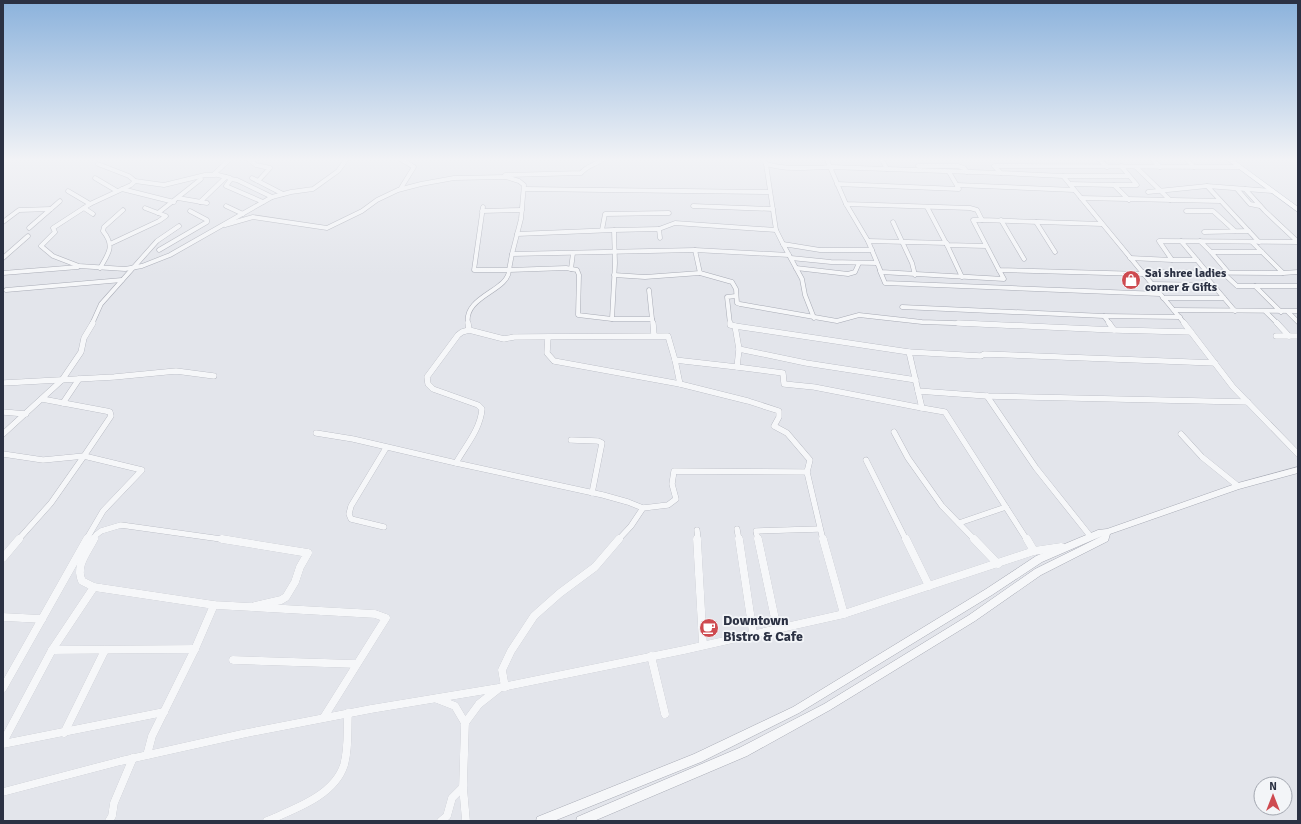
<svg xmlns="http://www.w3.org/2000/svg" width="1301" height="824" viewBox="0 0 1301 824" font-family="Signika,sans-serif">
<rect width="100%" height="100%" fill="#e3e5eb"/>
<g fill="none" stroke-linecap="round" stroke-linejoin="round">
<defs>
<g id="minor-far2">
<path d="M 229,160 L 214,174 L 230,178 L 231,179 L 226,186 L 263,202"/>
<path d="M 249,160 L 256,165 L 270,168 L 258,181"/>
<path d="M 764,160 L 766,164 C 787,170 808,168 830,167 L 827,160"/>
<path d="M 882,160 L 887,169"/>
<path d="M 1100,160 L 1107,167"/>
<path d="M 1153,160 L 1160,167"/>
<path d="M 1187,160 L 1194,167"/>
<path d="M 98,164 L 129,176 L 135,181 L 131,185 L 90,204 L 53,228 L 55,232 L 41,246 L 53,256 L 79,266 L 125,269 L 142,266 L 170,255 L 272,197 L 291,192 L 313,189 L 338,171 L 346,160"/>
<path d="M 766,164 L 776,230 L 783,244"/>
<path d="M 918,166 L 958,166 L 964,168 L 967,172"/>
<path d="M 1121,166 L 1137,185 L 1114,185 L 1129,200"/>
<path d="M 1136,167 L 1170,200"/>
<path d="M 1001,173 L 830,167 L 846,204 L 970,208 L 977,210 L 982,220 L 1102,224"/>
<path d="M 505,175 L 581,173 C 587,166 594,165 602,160"/>
<path d="M 1063,176 L 1129,176"/>
<path d="M 95,178 L 117,191"/>
<path d="M 252,178 L 283,194"/>
<path d="M 231,179 L 237,180 L 272,197"/>
<path d="M 135,181 L 164,185 L 205,175 L 215,175"/>
<path d="M 837,184 L 959,189 L 949,172"/>
<path d="M 1070,184 L 1114,185"/>
<path d="M 957,185 L 1074,190"/>
<path d="M 401,188 L 414,167 L 402,160"/>
<path d="M 122,189 L 174,202"/>
<path d="M 525,189 L 770,192"/>
<path d="M 1237,189 L 1250,204 L 1260,206"/>
<path d="M 1245,189 L 1265,211 L 1298,242"/>
<path d="M 68,191 L 90,204"/>
<path d="M 1148,192 L 1207,186"/>
<path d="M 178,198 L 207,203"/>
<path d="M 1081,198 L 1220,201"/>
<path d="M 200,202 L 226,177"/>
<path d="M 846,204 L 868,241"/>
<path d="M 226,206 L 243,214"/>
<path d="M 693,206 L 773,209"/>
<path d="M 927,207 L 947,245 L 986,246"/>
<path d="M 84,208 L 93,214"/>
<path d="M 482,211 L 522,210"/>
<path d="M 1186,211 L 1213,211 L 1235,231"/>
<path d="M 158,213 L 201,179"/>
<path d="M 982,220 L 973,220 L 999,270 L 1143,274"/>
<path d="M 1001,220 L 1024,259"/>
<path d="M 3,222 L 19,210 L 51,209"/>
<path d="M 893,222 L 912,263 L 915,275"/>
<path d="M 1036,222 L 1055,252"/>
<path d="M 225,225 L 253,217 L 327,228 L 362,211 L 377,200 L 398,190 L 421,184 L 454,178 L 506,177 L 519,181 L 524,185 L 521,219 L 512,254"/>
<path d="M 29,228 L 60,201"/>
<path d="M 659,229 L 675,223 L 776,230"/>
<path d="M 602,230 L 605,214 L 669,213"/>
<path d="M 1204,232 L 1249,231"/>
<path d="M 517,234 L 614,230"/>
<path d="M 1181,241 L 1207,272"/>
<path d="M 1200,241 L 1211,252"/>
<path d="M 1259,242 L 1207,186 L 1272,191"/>
<path d="M 112,243 L 159,221 L 166,216 L 145,208"/>
<path d="M 947,243 L 868,241 L 881,272 L 1004,279 L 999,270"/>
<path d="M 947,245 L 962,277"/>
<path d="M 159,250 L 207,222 L 207,220 L 190,211"/>
<path d="M 3,258 L 28,236"/>
<path d="M 791,258 L 831,262 L 877,263"/>
<path d="M 1130,258 L 1172,260 L 1159,241 L 1298,242"/>
<path d="M 1172,260 L 1197,260"/>
<path d="M 100,268 C 109,253 115,246 103,231 L 104,227 L 123,210"/>
<path d="M 796,268 L 848,274 L 855,272 L 859,263"/>
<path d="M 571,269 L 573,253"/>
<path d="M 880,271 L 885,283 L 1160,294"/>
<path d="M 1142,272 L 1283,273 L 1252,242"/>
<path d="M 1222,272 L 1237,286 L 1298,286"/>
<path d="M 1228,272 L 1211,252 L 1262,252"/>
<path d="M 3,273 L 78,267"/>
<path d="M 700,273 L 732,282 L 736,289 L 737,303 L 740,304 L 837,321 L 859,315 L 922,322 L 982,324"/>
<path d="M 1283,273 L 1298,272"/>
<path d="M 614,275 L 645,277 L 700,273 L 695,250 L 789,255"/>
<path d="M 1152,284 L 1213,285 L 1202,272"/>
<path d="M 1255,286 L 1281,312"/>
<path d="M 6,290 L 122,280"/>
<path d="M 649,290 L 652,319"/>
<path d="M 1163,298 L 1224,298 L 1213,285"/>
<path d="M 1224,298 L 1235,311"/>
<path d="M 902,307 L 1104,316"/>
<path d="M 1174,310 L 1298,311"/>
<path d="M 1266,312 L 1278,324"/>
<path d="M 1288,312 L 1298,322"/>
<path d="M 814,318 L 805,295 L 802,279 L 783,244 L 820,250 L 872,250"/>
<path d="M 612,319 L 578,315 L 579,275 L 577,270 L 566,268 L 509,270 L 512,254 L 695,250"/>
<path d="M 92,324 L 101,304 L 157,241 L 179,226"/>
<path d="M 468,324 C 463,296 509,291 509,270 L 474,270 L 483,207"/>
<path d="M 653,324 L 652,319 L 612,319 L 615,263 L 614,230 L 659,229 L 660,238"/>
<path d="M 730,324 L 727,297 L 736,296"/>
<path d="M 1110,324 L 1104,316 L 1180,317"/>
<path d="M 1185,324 L 1063,176 L 1001,173 L 994,166 L 1239,167"/>
</g>
<g id="minor-far1">
<path d="M 468,323 L 469,330"/>
<path d="M 653,323 L 654,335"/>
<path d="M 730,323 L 730,325 L 735,326 L 739,349"/>
<path d="M 958,323 L 1114,330"/>
<path d="M 1109,323 L 1114,330 L 1191,332"/>
<path d="M 1184,323 L 1233,387 L 1298,454"/>
<path d="M 1277,323 L 1289,336"/>
<path d="M 735,326 L 909,352"/>
<path d="M 1276,336 L 1298,336"/>
<path d="M 548,337 L 547,353 L 554,361 L 680,384"/>
<path d="M 1215,363 L 984,354 L 981,356 L 909,352 L 918,391 L 987,396 L 1248,402"/>
<path d="M 737,367 L 675,360 L 680,384 L 748,401 L 779,411 L 779,417 L 774,426 L 787,433 L 810,460 L 807,472 L 823,540"/>
<path d="M 916,380 L 806,363 L 739,349 L 737,367 L 783,373 L 784,384 L 814,387 L 922,408"/>
<path d="M 3,383 L 114,377 L 176,371 L 214,376"/>
<path d="M 918,391 L 922,408 L 945,412 L 1027,540"/>
<path d="M 987,396 L 1036,468 L 1091,537"/>
<path d="M 63,403 L 79,379"/>
<path d="M 3,412 L 26,414"/>
<path d="M 894,432 L 908,458 L 942,506 L 975,540"/>
<path d="M 316,433 L 353,439 L 456,463"/>
<path d="M 3,434 L 62,380 L 81,352 L 84,338 L 93,323"/>
<path d="M 1181,434 L 1202,457 L 1238,486"/>
<path d="M 571,440 L 598,441 L 602,443 L 592,493"/>
<path d="M 3,454 L 43,460 L 84,456 L 111,416 L 110,412 L 106,411 L 42,399"/>
<path d="M 866,460 L 906,540"/>
<path d="M 643,508 L 628,502 L 603,495 L 456,463 C 466,445 480,430 482,409 L 478,405 L 433,389 L 428,384 L 427,377 L 458,335 L 462,332 L 469,330 L 504,339 L 514,337 L 668,336 L 675,360"/>
<path d="M 959,523 L 1006,507"/>
<path d="M 384,527 L 351,519 L 349,514 L 351,506 L 386,448"/>
<path d="M 737,529 L 739,540"/>
<path d="M 697,530 L 698,540"/>
<path d="M 18,540 L 51,503 L 84,456 L 142,470 L 103,511 L 86,540"/>
<path d="M 93,540 L 96,535 L 101,531 L 121,525 L 228,540"/>
<path d="M 618,540 L 631,526 L 643,508 L 668,505 L 676,499 L 672,484 L 674,471 L 807,472"/>
<path d="M 758,540 L 756,531 L 820,529"/>
</g>
<g id="minor">
<path d="M 94,539 C 87,553 75,566 82,581 L 94,587"/>
<path d="M 222,539 L 308,553 L 300,567 L 295,582 L 286,597 L 281,600 L 255,606"/>
<path d="M 697,539 L 703,645"/>
<path d="M 739,539 L 753,633"/>
<path d="M 758,539 L 777,628"/>
<path d="M 823,539 L 844,614"/>
<path d="M 906,539 L 929,586"/>
<path d="M 974,539 L 998,564"/>
<path d="M 1027,539 L 1034,551"/>
<path d="M 3,558 L 19,539"/>
<path d="M 3,617 L 42,619"/>
<path d="M 52,650 L 195,649"/>
<path d="M 651,656 L 665,714"/>
<path d="M 233,660 L 356,664"/>
<path d="M 505,687 L 502,670 L 511,651 L 534,616 L 560,593 L 595,567 L 619,539"/>
<path d="M 3,688 L 87,539"/>
<path d="M 437,699 L 455,706 L 465,723"/>
<path d="M 64,733 L 105,650"/>
<path d="M 3,742 L 52,650 L 94,587 L 214,605 L 375,614 L 386,618 L 324,717"/>
<path d="M 3,744 L 164,712"/>
<path d="M 147,755 L 152,736 L 195,649 L 214,605"/>
<path d="M 3,792 L 121,761 L 242,734 L 371,709 L 498,688 L 684,650 L 844,614 L 1034,551 L 1061,547"/>
<path d="M 109,821 L 112,816 L 114,803 L 133,758"/>
<path d="M 267,821 C 294,809 334,796 344,765 C 349,748 347,730 348,713"/>
<path d="M 441,821 L 447,816 L 452,798 L 463,787"/>
<path d="M 466,821 L 463,787 L 465,723 L 479,704 L 498,689"/>
</g>
<path id="tertiary" d="M 1298,467 L 1298,473 L 1239,489 L 1110,534 L 1108,541 L 1041,575 L 975,621 L 830,710 L 747,756 L 594,821 L 576,821 L 577,817 L 739,748 L 824,704 L 969,615 L 1035,569 L 1102,536 L 1042,562 L 992,595 L 799,713 L 701,762 L 554,821 L 536,821 L 537,817 L 694,754 L 793,707 L 986,589 L 1036,556 L 1098,530 L 1107,529 L 1238,483 Z"/>
<path id="primary" d="M 1227,160 L 1234,160 L 1298,207 L 1298,212 Z"/>
</defs>
<use href="#minor-far2" stroke="#a8abb5" stroke-width="5"/>
<use href="#minor-far1" stroke="#a8abb5" stroke-width="6"/>
<use href="#minor" stroke="#a8abb5" stroke-width="8"/>
<use href="#tertiary" stroke="#a8abb5" stroke-width="1"/>
<use href="#primary" stroke="#a2a8b7" stroke-width="1"/>
<use href="#minor-far2" stroke="#f6f7f9" stroke-width="4"/>
<use href="#minor-far1" stroke="#f6f7f9" stroke-width="5.5"/>
<use href="#minor" stroke="#f6f7f9" stroke-width="8"/>
<use href="#tertiary" fill="#f6f7f9" fill-rule="evenodd"/>
<use href="#primary" fill="#fff" fill-rule="evenodd"/>
</g>
<linearGradient id="sky" x2="0" y2="1"><stop stop-color="#8bb2dc"/><stop offset="0.58" stop-color="#f2f3f6"/><stop offset="1" stop-color="#f2f3f6" stop-opacity="0"/></linearGradient>
<rect width="1301" height="275" fill="url(#sky)"/>
<defs>
<symbol id="shop-disc" viewBox="-11 -11 22 22"><circle r="9.5" fill="#ce4a50" stroke="#f3f5f8"/><path d="M-5-2.5h2.3a2.7 3.5 0 0 1 5.4 0H5L5.5 6h-11ZM-1.5-2.5h3a1.5 2.3 0 0 0-3 0Z" fill="#fff"/></symbol>
<symbol id="cafe-disc" viewBox="-11 -11 22 22"><circle r="9.5" fill="#ce4a50" stroke="#f3f5f8"/><path d="M-5.5-4.5H6V0H3Q3 3.5 0 3.5H-2.5Q-5.5 3.5-5.5 0ZM3-3.2v2h1.7v-2ZM-6 4.5H4V6H-6Z" fill="#fff"/></symbol>
</defs>
<g fill-rule="evenodd">
<use href="#shop-disc" x="1120" y="269" width="22" height="22"/>
<use href="#cafe-disc" x="698" y="617" width="22" height="22"/>
</g>
<g text-anchor="middle" dominant-baseline="central" stroke-width="3.5" stroke-linejoin="round" paint-order="stroke">
<g font-size="12" font-weight="bold" fill="#2b3143" stroke="#f3f5f8" text-anchor="start">
<text x="1145" y="273">Sai shree ladies<tspan x="1145" dy="14">corner &amp; Gifts</tspan></text>
</g>
<g font-size="14" font-weight="bold" fill="#2b3143" stroke="#f3f5f8" text-anchor="start">
<text x="723" y="620">Downtown<tspan x="723" dy="16">Bistro &amp; Cafe</tspan></text>
</g>
</g>
<rect width="1301" height="824" fill="none" stroke="#2b3143" stroke-width="8"/>
<g transform="translate(1273 796)"><circle r="19" fill="#f3f5f8" stroke="#a3a7b0"/>
<path d="M0-3L7 15L0 10L-7 15Z" fill="#ce4a50"/>
<text y="-6" font-size="11" font-weight="bold" text-anchor="middle" fill="#2b3143">N</text>
</g>
</svg>
